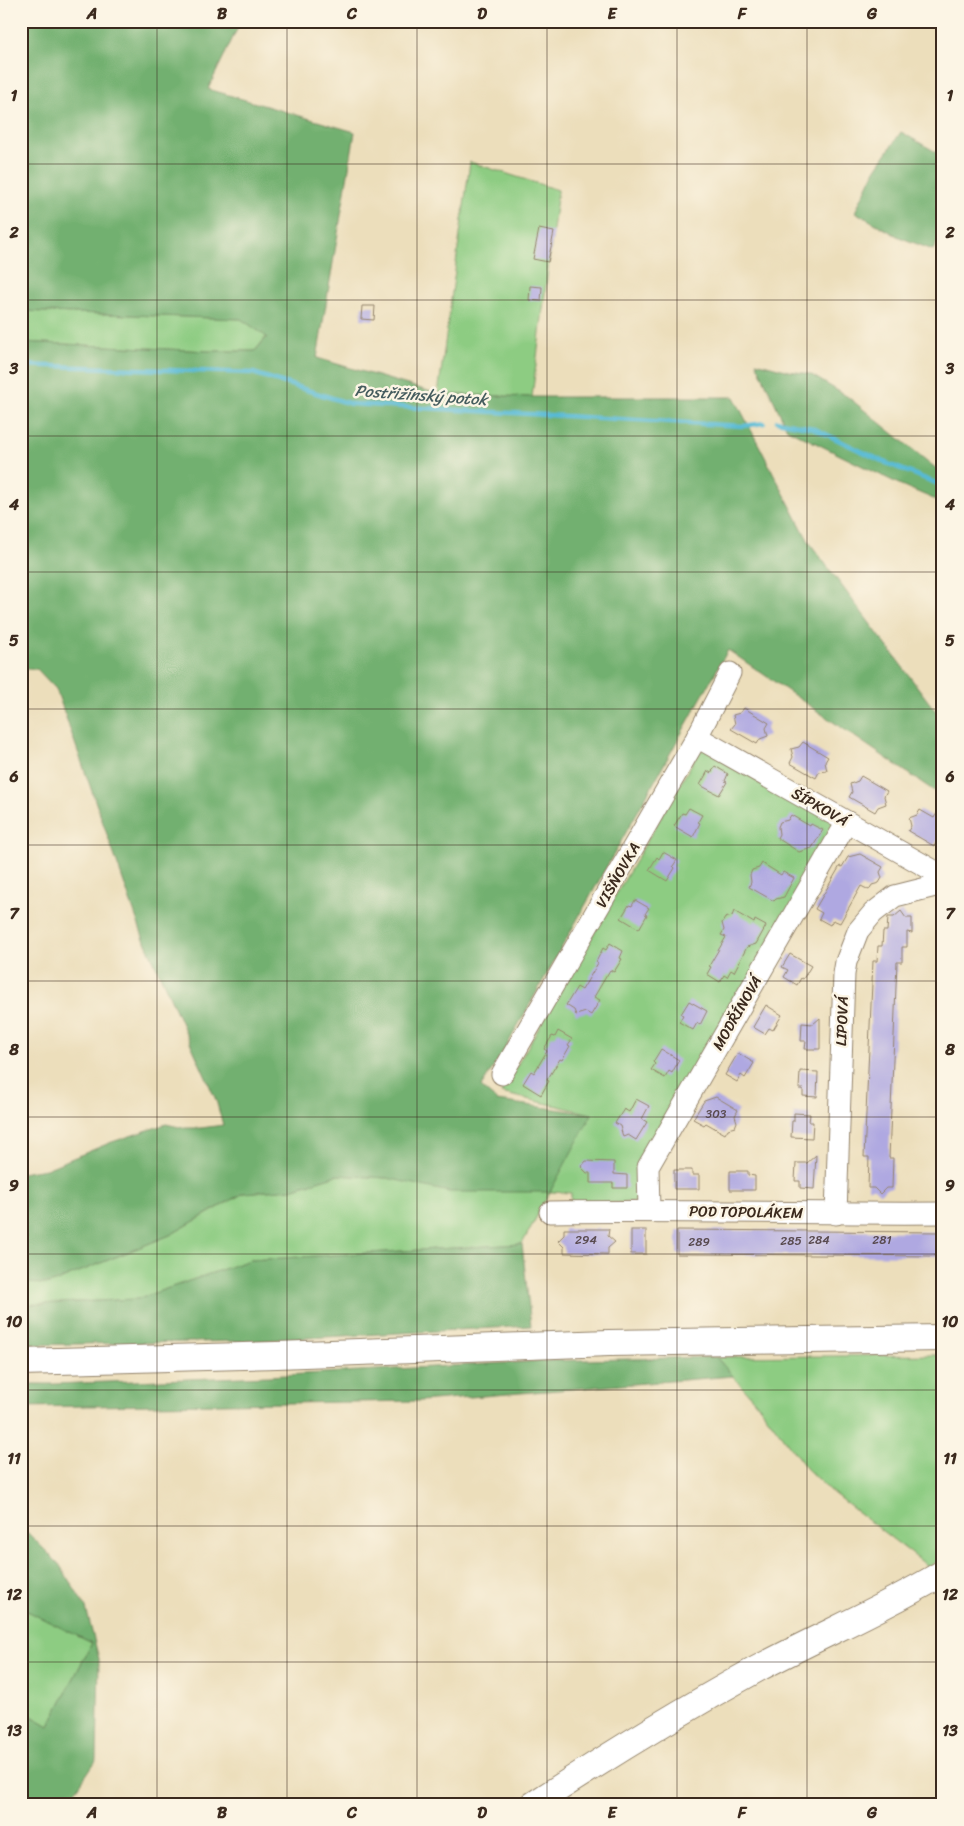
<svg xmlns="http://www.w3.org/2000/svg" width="964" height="1826" viewBox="0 0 964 1826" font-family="Sriracha,sans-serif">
<rect width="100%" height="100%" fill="#fcf5e5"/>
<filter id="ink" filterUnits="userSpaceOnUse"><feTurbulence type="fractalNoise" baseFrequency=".02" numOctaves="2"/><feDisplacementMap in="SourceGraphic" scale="10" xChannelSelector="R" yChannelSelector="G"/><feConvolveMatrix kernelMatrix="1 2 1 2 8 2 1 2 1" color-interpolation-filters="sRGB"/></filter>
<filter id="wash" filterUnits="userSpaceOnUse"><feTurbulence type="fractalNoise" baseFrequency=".0096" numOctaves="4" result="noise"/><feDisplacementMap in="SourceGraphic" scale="20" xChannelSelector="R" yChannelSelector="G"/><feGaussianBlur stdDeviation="1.12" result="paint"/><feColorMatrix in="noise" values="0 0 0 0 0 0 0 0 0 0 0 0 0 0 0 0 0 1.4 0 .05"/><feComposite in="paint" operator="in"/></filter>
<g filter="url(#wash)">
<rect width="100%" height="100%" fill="#ecdebb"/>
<g fill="#8dcc82" stroke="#647b50">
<path d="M 470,162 L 558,190 L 532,397 L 438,394 Z"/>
<path d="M 21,311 L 241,319 L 267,336 L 255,351 L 208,351 L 21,342 Z"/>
<path d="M 704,749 L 837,822 L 636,1202 L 571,1204 L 571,1193 L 550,1192 L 522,1244 L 250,1260 L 137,1299 L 21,1305 L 21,1283 L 49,1284 L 170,1235 L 244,1193 L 291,1189 L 337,1175 L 387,1178 L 592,1114 L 501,1093 L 698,753 Z"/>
<path d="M 943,1355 L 943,1557 L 929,1567 L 829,1490 L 807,1469 L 760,1407 L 716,1357 Z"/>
<path d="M 21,1608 L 92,1643 L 49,1726 L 21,1710 Z"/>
</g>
<g fill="#72b070" stroke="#566d47">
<path d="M 21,21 L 241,21 L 208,89 L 355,132 L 317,358 L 438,394 L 532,397 L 734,397 L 809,542 L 943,721 L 943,797 L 728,650 L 506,1047 L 481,1087 L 497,1101 L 592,1114 L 550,1192 L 449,1192 L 387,1178 L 337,1175 L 291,1189 L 243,1193 L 170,1235 L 49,1284 L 21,1283 L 21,1173 L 46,1169 L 112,1142 L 166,1124 L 184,1128 L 201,1128 L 223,1125 L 216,1100 L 143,937 L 56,689 L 37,669 L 21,669 L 21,342 L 208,351 L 255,351 L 267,337 L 241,319 L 21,311 Z"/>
<path d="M 901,132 L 943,156 L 943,231 L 933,250 L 899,237 L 855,212 L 875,170 Z"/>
<path d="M 756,362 L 789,371 L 810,374 L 848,397 L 943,474 L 943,503 L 901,485 L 787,429 Z"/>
<path d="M 522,1244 L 531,1326 L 249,1341 L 21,1345 L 21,1305 L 137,1299 L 250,1260 Z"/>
<path d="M 716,1357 L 733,1376 L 420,1401 L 21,1407 L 21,1384 L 54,1384 L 268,1376 L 541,1361 Z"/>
<path d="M 21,1526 L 59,1564 L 86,1608 L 99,1659 L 97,1759 L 66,1805 L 21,1805 L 21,1710 L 49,1726 L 92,1643 L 21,1608 Z"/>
</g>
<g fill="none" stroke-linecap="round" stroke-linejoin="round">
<g stroke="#57bad5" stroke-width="4.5">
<path d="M 21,365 L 253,373 L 351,404 L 743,426 L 764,423"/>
<path d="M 777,421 L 813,428 L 886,463 L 943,486"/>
</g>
</g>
<g id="blocks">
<g fill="#afa8e1">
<path d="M 539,229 L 554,232 L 548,262 L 533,259 Z"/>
<path d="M 530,286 L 542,287 L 541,301 L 529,300 Z"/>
<path d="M 362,306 L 375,306 L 374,320 L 361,319 Z"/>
<path d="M 744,708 L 769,723 L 766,728 L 768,736 L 760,739 L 757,744 L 731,729 L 735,724 L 733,715 L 740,713 Z"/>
<path d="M 803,742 L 828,757 L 825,762 L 827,771 L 819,772 L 816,778 L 790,763 L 793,757 L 791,749 L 799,747 Z"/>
<path d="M 715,766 L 728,774 L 725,781 L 727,782 L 719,795 L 700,785 L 708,771 L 711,773 Z"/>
<path d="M 861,776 L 887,791 L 884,796 L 886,804 L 878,807 L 875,812 L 849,797 L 852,792 L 850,784 L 858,781 Z"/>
<path d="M 943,804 L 943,839 L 937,841 L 934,846 L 908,831 L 911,826 L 909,818 L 917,815 L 920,810 L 934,818 Z"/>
<path d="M 689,808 L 702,815 L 698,822 L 700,823 L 693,837 L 674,826 L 682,813 L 685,814 Z"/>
<path d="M 791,815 L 810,826 L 811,824 L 823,830 L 812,848 L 799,852 L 777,838 L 779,834 L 778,827 L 780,822 L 788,820 Z"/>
<path d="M 663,852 L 677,860 L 673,866 L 675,868 L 667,881 L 649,870 L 657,857 L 659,859 Z"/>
<path d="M 860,854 L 883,867 L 880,872 L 882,878 L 879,883 L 872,885 L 869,890 L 861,886 L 840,923 L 833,920 L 830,925 L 819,919 L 822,913 L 815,909 L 840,866 L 842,867 L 848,857 Z"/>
<path d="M 762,863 L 781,875 L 783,872 L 794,878 L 784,897 L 776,899 L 774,901 L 749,887 L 751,882 L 750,875 L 752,870 L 759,868 Z"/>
<path d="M 635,900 L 649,908 L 645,914 L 647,915 L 639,929 L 621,918 L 629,905 L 632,906 Z"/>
<path d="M 734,911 L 754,923 L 755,920 L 766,926 L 756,944 L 747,947 L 734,972 L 731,970 L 727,977 L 724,975 L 720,982 L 707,974 L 711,967 L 709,966 L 726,937 L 721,935 L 724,930 L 722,923 L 725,918 L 732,916 Z"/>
<path d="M 901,911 L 906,918 L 912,918 L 912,933 L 907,932 L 907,947 L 902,947 L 902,962 L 897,962 L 889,1158 L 893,1158 L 892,1188 L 886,1188 L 880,1194 L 874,1188 L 868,1188 L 869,1157 L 864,1157 L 873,961 L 877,961 L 878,946 L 882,946 L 883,931 L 887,931 L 888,917 L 894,917 Z"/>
<path d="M 610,943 L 623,951 L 620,958 L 622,959 L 614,972 L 610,970 L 594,997 L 600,1000 L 591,1015 L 586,1012 L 576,1015 L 574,1010 L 566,1005 L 577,987 L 582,990 L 598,963 L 596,962 L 603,948 L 606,950 Z"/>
<path d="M 790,954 L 811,966 L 803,979 L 801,978 L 797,985 L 784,977 L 788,970 L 782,967 Z"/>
<path d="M 689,1001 L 707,1011 L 700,1025 L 697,1023 L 693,1030 L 679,1022 L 683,1015 L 681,1014 Z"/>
<path d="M 766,1005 L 782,1015 L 773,1030 L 769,1028 L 765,1034 L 753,1027 Z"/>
<path d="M 820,1018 L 820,1049 L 805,1049 L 806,1041 L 801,1041 L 802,1023 L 813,1024 Z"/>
<path d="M 558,1031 L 572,1039 L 568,1045 L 570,1046 L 562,1060 L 560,1059 L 547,1080 L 549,1081 L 541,1095 L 523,1084 L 531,1071 L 534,1073 L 547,1051 L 544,1049 L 552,1036 L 555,1037 Z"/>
<path d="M 661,1049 L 679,1060 L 672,1073 L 669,1071 L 665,1078 L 651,1070 L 655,1064 L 653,1062 Z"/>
<path d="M 738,1053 L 754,1063 L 745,1078 L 741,1075 L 737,1082 L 725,1075 Z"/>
<path d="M 800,1071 L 818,1072 L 817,1097 L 803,1096 L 803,1089 L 799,1089 Z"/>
<path d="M 716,1097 L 738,1110 L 735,1116 L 737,1122 L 735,1127 L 728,1129 L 725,1134 L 706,1123 L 704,1125 L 693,1119 L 704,1101 Z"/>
<path d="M 636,1099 L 649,1106 L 642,1119 L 647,1122 L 636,1140 L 628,1135 L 623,1137 L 620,1126 L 615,1123 L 624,1109 L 629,1112 Z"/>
<path d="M 794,1113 L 810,1114 L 809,1122 L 813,1122 L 812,1138 L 791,1137 L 792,1121 L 794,1121 Z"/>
<path d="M 816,1155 L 814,1189 L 800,1188 L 800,1181 L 795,1181 L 796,1163 L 807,1163 Z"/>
<path d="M 586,1161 L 614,1162 L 614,1174 L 627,1175 L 627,1188 L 613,1188 L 613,1183 L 590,1183 L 590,1173 L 587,1173 L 581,1167 Z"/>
<path d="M 674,1170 L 692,1170 L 692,1175 L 699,1175 L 699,1189 L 674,1189 Z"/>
<path d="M 730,1171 L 748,1171 L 748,1175 L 755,1176 L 755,1190 L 730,1190 Z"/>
<path d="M 564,1229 L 609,1229 L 608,1236 L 615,1242 L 608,1248 L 608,1254 L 564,1253 L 564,1247 L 558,1241 L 564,1235 Z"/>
<rect x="631" y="1230" width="15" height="24"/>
<path d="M 677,1230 L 943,1232 L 943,1256 L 677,1254 Z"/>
</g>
</g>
</g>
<g filter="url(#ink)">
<use href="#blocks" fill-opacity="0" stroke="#94846c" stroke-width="1"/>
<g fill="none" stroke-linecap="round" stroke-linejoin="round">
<defs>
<g id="minor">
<path d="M 697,737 L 943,876"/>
<path d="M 502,1074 L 697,737 L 730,673"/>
<path d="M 649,1210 L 648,1167 L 847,822"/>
<path d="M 550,1212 C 681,1210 812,1214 943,1213"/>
<path d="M 836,1214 L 844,974 L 846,962 L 858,931 L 873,913 L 895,896 L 943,884"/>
</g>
<g id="major">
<path d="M 21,1362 L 277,1355 L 609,1343 L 943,1338"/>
<path d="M 533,1805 C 606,1757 681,1711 757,1669 C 819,1636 883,1609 943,1573"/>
</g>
</defs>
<use href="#minor" stroke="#94846c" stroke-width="23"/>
<use href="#major" stroke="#94846c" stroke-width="28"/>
<use href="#minor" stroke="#fff" stroke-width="21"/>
<use href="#major" stroke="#fff" stroke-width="26"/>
</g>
</g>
<path fill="none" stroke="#3b2a1e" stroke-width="1" stroke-opacity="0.55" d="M 157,21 L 157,1805M 287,21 L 287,1805M 417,21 L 417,1805M 547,21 L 547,1805M 677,21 L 677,1805M 807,21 L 807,1805M 21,164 L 943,164M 21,300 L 943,300M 21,436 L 943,436M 21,572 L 943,572M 21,709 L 943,709M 21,845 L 943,845M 21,981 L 943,981M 21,1117 L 943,1117M 21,1254 L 943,1254M 21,1390 L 943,1390M 21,1526 L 943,1526M 21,1662 L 943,1662"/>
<g text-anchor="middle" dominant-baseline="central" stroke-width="5" stroke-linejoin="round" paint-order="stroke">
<g font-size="12" fill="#584a4f">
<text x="716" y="1114">303</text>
<text x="586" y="1240">294</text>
<text x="819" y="1240">284</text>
<text x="882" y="1240">281</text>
<text x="791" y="1241">285</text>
<text x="699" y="1242">289</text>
</g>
<g font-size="15" fill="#3b2a1e" stroke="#fcf5e5">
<text transform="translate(820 807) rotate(29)">ŠÍPKOVÁ</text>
<text transform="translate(618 875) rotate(-60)">VIŠŇOVKA</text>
<text transform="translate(737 1013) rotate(-60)">MODŘÍNOVÁ</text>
<text transform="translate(842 1021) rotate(-88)">LIPOVÁ</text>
<text transform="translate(746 1212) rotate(1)">POD TOPOLÁKEM</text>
</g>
<g font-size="16" font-style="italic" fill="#455c5e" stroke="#fcf5e5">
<text transform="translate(421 395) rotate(4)">Postřižínský potok</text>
</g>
</g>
<rect width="964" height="1826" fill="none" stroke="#fcf5e5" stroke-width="55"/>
<rect x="28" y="28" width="908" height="1770" fill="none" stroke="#3b2a1e" stroke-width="2"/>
<g font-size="16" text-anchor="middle" font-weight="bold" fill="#3b2a1e">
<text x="92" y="19">A</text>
<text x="222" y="19">B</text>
<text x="352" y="19">C</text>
<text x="482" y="19">D</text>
<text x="612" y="19">E</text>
<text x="742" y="19">F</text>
<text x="872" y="19">G</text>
<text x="14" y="101">1</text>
<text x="950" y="101">1</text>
<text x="14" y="238">2</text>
<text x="950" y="238">2</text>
<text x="14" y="374">3</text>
<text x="950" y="374">3</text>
<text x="14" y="510">4</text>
<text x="950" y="510">4</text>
<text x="14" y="646">5</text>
<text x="950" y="646">5</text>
<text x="14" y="782">6</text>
<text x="950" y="782">6</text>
<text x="14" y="919">7</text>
<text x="950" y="919">7</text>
<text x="14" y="1055">8</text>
<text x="950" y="1055">8</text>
<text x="14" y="1191">9</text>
<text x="950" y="1191">9</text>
<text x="14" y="1327">10</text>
<text x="950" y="1327">10</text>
<text x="14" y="1464">11</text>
<text x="950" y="1464">11</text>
<text x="14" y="1600">12</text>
<text x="950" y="1600">12</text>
<text x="14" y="1736">13</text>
<text x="950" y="1736">13</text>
<text x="92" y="1818">A</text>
<text x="222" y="1818">B</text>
<text x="352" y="1818">C</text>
<text x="482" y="1818">D</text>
<text x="612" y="1818">E</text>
<text x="742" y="1818">F</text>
<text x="872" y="1818">G</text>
</g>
</svg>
